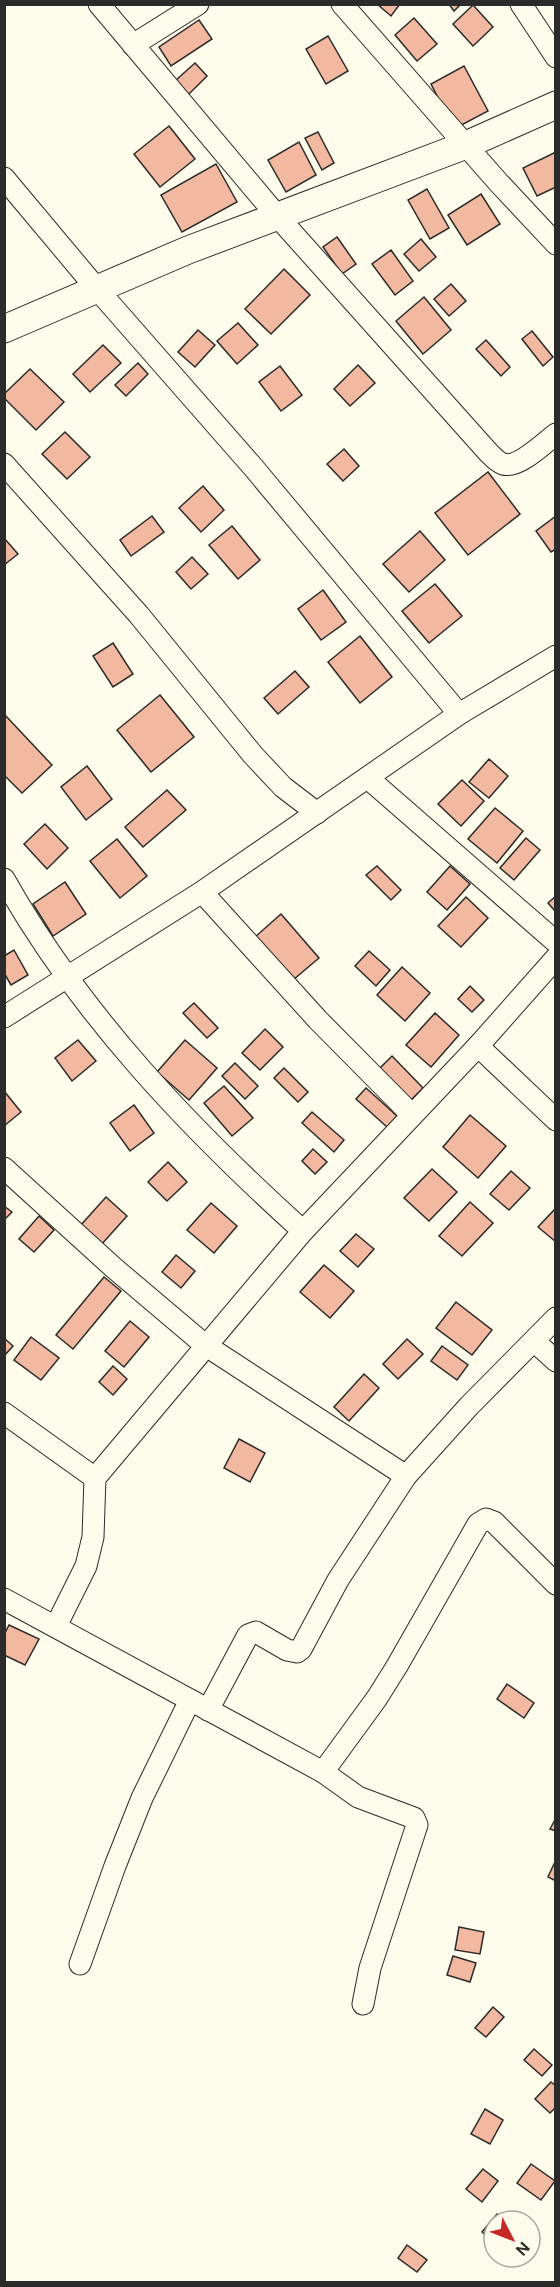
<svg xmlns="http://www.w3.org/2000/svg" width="560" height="2287" viewBox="0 0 560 2287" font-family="'DM Sans',sans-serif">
<rect width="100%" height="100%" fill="#fdfbea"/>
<g fill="#f2b8a0" stroke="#2b2b2b" stroke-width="1.5">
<path d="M 377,4 L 400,4 L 391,16 Z"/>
<path d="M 449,4 L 461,4 L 454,11 Z"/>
<path d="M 473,5 L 493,27 L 473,46 L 453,24 Z"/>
<path d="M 414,18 L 437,44 L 417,61 L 395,35 Z"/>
<path d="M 199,20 L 212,39 L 171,66 L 159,47 Z"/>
<path d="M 328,36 L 348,71 L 326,84 L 306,49 Z"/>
<path d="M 195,63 L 207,76 L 188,95 L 175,81 Z"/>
<path d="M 464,66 L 488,111 L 454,129 L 431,84 Z"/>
<path d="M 169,126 L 195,159 L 160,187 L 134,154 Z"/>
<path d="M 318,132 L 334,163 L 322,170 L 305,138 Z"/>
<path d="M 299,142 L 316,175 L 286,192 L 268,160 Z"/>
<path d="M 556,152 L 556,187 L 537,196 L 523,168 Z"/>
<path d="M 216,164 L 237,202 L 182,232 L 161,195 Z"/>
<path d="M 427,189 L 449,228 L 430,239 L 408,200 Z"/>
<path d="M 481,194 L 500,224 L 467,245 L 448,215 Z"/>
<path d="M 337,237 L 356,264 L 342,274 L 323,247 Z"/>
<path d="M 421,239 L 436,257 L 419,271 L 404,254 Z"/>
<path d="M 391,250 L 413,281 L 395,295 L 372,264 Z"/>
<path d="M 284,269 L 310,295 L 271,334 L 245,309 Z"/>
<path d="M 451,284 L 466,301 L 449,316 L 434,299 Z"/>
<path d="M 424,297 L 451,330 L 423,354 L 396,321 Z"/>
<path d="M 238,323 L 258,345 L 237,364 L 217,341 Z"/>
<path d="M 198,330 L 215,345 L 195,367 L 178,352 Z"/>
<path d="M 532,331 L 553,357 L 543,366 L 522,339 Z"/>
<path d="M 486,340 L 510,367 L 501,376 L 476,349 Z"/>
<path d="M 103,345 L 121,363 L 90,392 L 73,374 Z"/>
<path d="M 138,363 L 148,374 L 126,396 L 115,385 Z"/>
<path d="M 358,365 L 375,383 L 350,406 L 334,389 Z"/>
<path d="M 280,366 L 302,395 L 281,411 L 259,382 Z"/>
<path d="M 30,369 L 64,402 L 36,430 L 4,398 L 4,394 Z"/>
<path d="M 65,432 L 90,457 L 67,479 L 42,454 Z"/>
<path d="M 344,449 L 359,466 L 343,481 L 327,464 Z"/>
<path d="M 488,472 L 520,514 L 468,555 L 435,513 Z"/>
<path d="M 203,486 L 224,510 L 201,532 L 179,508 Z"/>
<path d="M 152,516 L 164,532 L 131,556 L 120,540 Z"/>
<path d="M 556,516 L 556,549 L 551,552 L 536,531 Z"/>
<path d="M 232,526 L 260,560 L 238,579 L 209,545 Z"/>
<path d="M 420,531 L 445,560 L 409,592 L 383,564 Z"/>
<path d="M 4,538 L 18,554 L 4,565 Z"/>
<path d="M 192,557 L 208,574 L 191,589 L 176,572 Z"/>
<path d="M 435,584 L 462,616 L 429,643 L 402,611 Z"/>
<path d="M 323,590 L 346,622 L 321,640 L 298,609 Z"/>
<path d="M 360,636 L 392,677 L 360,703 L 328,662 Z"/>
<path d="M 113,643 L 133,674 L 113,687 L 93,656 Z"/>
<path d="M 295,671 L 309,687 L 278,714 L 264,698 Z"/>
<path d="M 160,695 L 194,737 L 151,772 L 117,730 Z"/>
<path d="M 4,714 L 52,765 L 22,793 L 4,775 Z"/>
<path d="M 489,759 L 508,776 L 489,798 L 469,782 Z"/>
<path d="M 87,766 L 112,799 L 86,820 L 61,787 Z"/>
<path d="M 462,780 L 484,801 L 461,826 L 438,804 Z"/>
<path d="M 167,790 L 186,810 L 143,847 L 125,827 Z"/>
<path d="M 495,808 L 523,831 L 497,863 L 468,839 Z"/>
<path d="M 45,824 L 68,848 L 47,869 L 24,844 Z"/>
<path d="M 526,838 L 540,850 L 514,880 L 500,868 Z"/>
<path d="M 117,839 L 147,876 L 120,898 L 90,861 Z"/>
<path d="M 377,866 L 401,890 L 391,900 L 366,875 Z"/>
<path d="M 450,866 L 470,884 L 447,910 L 427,892 Z"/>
<path d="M 65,882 L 86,914 L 53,936 L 33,904 Z"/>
<path d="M 556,896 L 556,912 L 548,903 Z"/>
<path d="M 466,897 L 488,918 L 461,947 L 438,926 Z"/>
<path d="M 281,914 L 319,958 L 293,980 L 255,937 Z"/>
<path d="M 14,950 L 28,975 L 11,985 L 4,973 L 4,956 Z"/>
<path d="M 369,951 L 390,970 L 376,986 L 355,966 Z"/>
<path d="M 402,967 L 430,993 L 405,1021 L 377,995 Z"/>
<path d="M 470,986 L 484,1000 L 472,1012 L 458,999 Z"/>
<path d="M 194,1003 L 218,1028 L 207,1038 L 183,1013 Z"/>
<path d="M 435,1013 L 459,1035 L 431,1067 L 406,1045 Z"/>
<path d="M 265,1029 L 283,1047 L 260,1070 L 242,1053 Z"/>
<path d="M 78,1040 L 96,1061 L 72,1081 L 55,1058 Z"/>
<path d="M 185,1040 L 217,1068 L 189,1100 L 157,1072 Z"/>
<path d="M 392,1056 L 423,1088 L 410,1101 L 379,1069 Z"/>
<path d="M 235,1063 L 258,1086 L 245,1099 L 222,1076 Z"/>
<path d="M 284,1068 L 308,1092 L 298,1102 L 274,1078 Z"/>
<path d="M 224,1086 L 253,1118 L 232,1136 L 204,1103 Z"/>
<path d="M 366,1088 L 397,1116 L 387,1127 L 356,1099 Z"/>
<path d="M 4,1091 L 21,1112 L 4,1126 Z"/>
<path d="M 134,1105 L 154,1133 L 130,1151 L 110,1123 Z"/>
<path d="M 312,1112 L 344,1140 L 334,1152 L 302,1123 Z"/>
<path d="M 470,1115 L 506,1146 L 478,1178 L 443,1147 Z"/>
<path d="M 313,1149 L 327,1162 L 315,1174 L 302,1161 Z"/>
<path d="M 168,1162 L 187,1182 L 167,1201 L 148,1182 Z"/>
<path d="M 432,1169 L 457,1192 L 429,1221 L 404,1198 Z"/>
<path d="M 511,1171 L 530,1188 L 509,1210 L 490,1194 Z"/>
<path d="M 106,1197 L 127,1216 L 101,1245 L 80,1226 Z"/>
<path d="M 470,1202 L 493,1223 L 462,1256 L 439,1236 Z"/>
<path d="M 211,1203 L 237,1226 L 214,1253 L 187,1230 Z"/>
<path d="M 4,1206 L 12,1212 L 4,1220 Z"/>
<path d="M 556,1208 L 556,1242 L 538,1227 Z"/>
<path d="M 39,1216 L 54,1230 L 34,1252 L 19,1239 Z"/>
<path d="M 356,1234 L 374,1249 L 358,1267 L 340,1251 Z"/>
<path d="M 176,1255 L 195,1271 L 181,1288 L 162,1272 Z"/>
<path d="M 324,1265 L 354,1291 L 330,1318 L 300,1292 Z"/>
<path d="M 104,1277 L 121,1291 L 73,1349 L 56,1335 Z"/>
<path d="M 456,1302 L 492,1330 L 472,1355 L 436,1328 Z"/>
<path d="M 130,1321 L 149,1337 L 124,1367 L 105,1351 Z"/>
<path d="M 31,1337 L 59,1358 L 41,1380 L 14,1360 Z"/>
<path d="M 4,1338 L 13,1346 L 4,1356 Z"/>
<path d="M 407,1339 L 423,1354 L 398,1379 L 383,1364 Z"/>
<path d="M 442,1346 L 468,1365 L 457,1380 L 431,1361 Z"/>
<path d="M 113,1366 L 127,1379 L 113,1395 L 99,1382 Z"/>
<path d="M 364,1374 L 379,1388 L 349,1421 L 334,1407 Z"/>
<path d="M 239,1439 L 265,1453 L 250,1482 L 224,1468 Z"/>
<path d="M 9,1625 L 39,1639 L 25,1665 L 4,1655 L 4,1635 Z"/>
<path d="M 507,1684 L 534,1703 L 524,1718 L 497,1699 Z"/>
<path d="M 556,1818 L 556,1831 L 550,1829 Z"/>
<path d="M 554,1864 L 556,1865 L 556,1881 L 548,1877 Z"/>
<path d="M 459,1927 L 484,1932 L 480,1954 L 455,1950 Z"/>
<path d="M 453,1956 L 476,1963 L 470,1982 L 447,1975 Z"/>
<path d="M 493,2007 L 504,2017 L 486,2037 L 475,2028 Z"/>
<path d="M 534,2049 L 552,2065 L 542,2076 L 524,2060 Z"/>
<path d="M 551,2082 L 556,2086 L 556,2107 L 550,2113 L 535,2099 Z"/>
<path d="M 485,2109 L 503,2120 L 490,2144 L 471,2134 Z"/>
<path d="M 531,2164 L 555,2181 L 541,2200 L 517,2183 Z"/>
<path d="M 483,2169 L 498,2181 L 482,2202 L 466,2189 Z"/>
<path d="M 497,2214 L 505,2221 L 494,2221 L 494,2243 L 482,2232 Z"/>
<path d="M 407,2245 L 427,2260 L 417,2272 L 398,2258 Z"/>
</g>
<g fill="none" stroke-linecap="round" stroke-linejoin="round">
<defs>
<g id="minor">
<path d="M 99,4 L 278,217 L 488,452 C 492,456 497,462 503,464 C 518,469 544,443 556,434"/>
<path d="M 342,4 L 498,182 L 556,244"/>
<path d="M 521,4 L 556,57"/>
<path d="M 133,45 L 198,4"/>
<path d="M 4,178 L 97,289 L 253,467 L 459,714"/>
<path d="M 4,464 L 139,615 L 253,755 L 283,787 L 317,813"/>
<path d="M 369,779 L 556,942"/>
<path d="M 4,879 C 80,1014 189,1128 303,1231"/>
<path d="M 202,892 L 318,1020 L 412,1115"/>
<path d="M 4,1017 L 202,892 L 459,714 L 556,656"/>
<path d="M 478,1046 L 556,1120"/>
<path d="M 4,1168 L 114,1268 L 205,1345 L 406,1476"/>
<path d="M 534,1341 L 556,1361"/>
<path d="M 4,1413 L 95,1478"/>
<path d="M 4,1599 L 323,1772 L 358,1797 L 414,1818 L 417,1825 L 370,1968 L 363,2004"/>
<path d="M 56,1626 L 86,1566 L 93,1537 L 95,1478 L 303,1231 L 478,1046 L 556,958"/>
<path d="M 208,1710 L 248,1635 L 256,1632 L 287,1650 L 297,1652 L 301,1649 L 338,1580 L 406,1476 L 469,1406 L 556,1318"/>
<path d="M 323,1772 L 377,1698 L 397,1666 L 478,1524 L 486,1519 L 494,1522 L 556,1584"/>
<path d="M 80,1964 L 115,1866 L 142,1798 L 190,1700"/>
</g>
<path id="tertiary" d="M 4,329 L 188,250 L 466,145 L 556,105"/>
</defs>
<use href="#minor" stroke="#2b2b2b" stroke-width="23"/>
<use href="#tertiary" stroke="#2b2b2b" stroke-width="29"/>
<use href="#minor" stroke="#fdfbea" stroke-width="21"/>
<use href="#tertiary" stroke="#fdfbea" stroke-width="27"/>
</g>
<rect width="560" height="2287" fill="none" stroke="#2b2b2b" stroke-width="12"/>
<g transform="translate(512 2239) rotate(132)"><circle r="28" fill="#fdfbea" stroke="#a9a89e" stroke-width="1.5"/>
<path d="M0-4.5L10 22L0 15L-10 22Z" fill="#c62828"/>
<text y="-9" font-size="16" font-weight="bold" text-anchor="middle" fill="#2b2b2b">N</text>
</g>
</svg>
